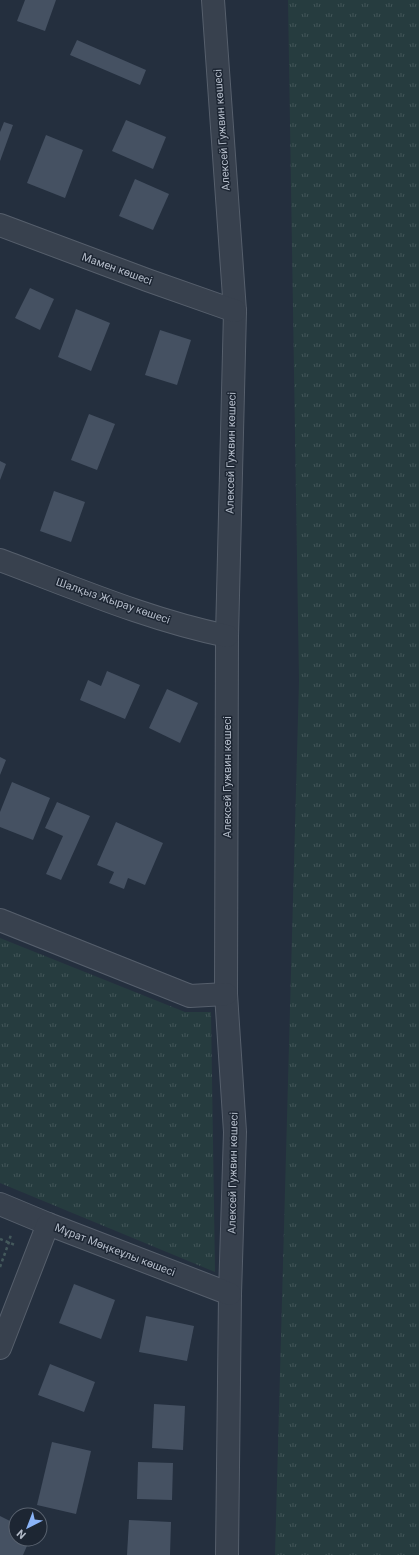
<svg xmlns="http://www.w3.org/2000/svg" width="419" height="1555" viewBox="0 0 419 1555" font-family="Roboto,sans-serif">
<defs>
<pattern id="grass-tufts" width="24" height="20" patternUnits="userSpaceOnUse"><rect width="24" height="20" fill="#263c3f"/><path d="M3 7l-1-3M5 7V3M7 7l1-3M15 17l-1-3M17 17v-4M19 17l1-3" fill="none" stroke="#435659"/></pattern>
</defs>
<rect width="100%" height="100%" fill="#242f3e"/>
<g fill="url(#grass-tufts)">
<path d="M 288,0 L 419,0 L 419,1555 L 275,1555 L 299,681 Z"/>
<path d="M 0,938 L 185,1012 L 211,1012 L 215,1272 L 0,1183 Z"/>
</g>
<g fill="#455162">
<path d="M 25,0 L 56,0 L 45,31 L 17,21 Z"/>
<path d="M 77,40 L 146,70 L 140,85 L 70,55 Z"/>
<path d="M 126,120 L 166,137 L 153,169 L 112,151 Z"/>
<path d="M 4,122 L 13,125 L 0,161 L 0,132 Z"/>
<path d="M 46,135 L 83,150 L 65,198 L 27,183 Z"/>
<path d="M 135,179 L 169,194 L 153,230 L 119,216 Z"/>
<path d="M 30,288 L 54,299 L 40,330 L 15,318 Z"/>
<path d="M 76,309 L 110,323 L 91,371 L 58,357 Z"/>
<path d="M 160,330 L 191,340 L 177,385 L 145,375 Z"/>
<path d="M 89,414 L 115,424 L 97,470 L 71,460 Z"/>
<path d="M 0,461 L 6,464 L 0,480 Z"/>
<path d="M 54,491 L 85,502 L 71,542 L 40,531 Z"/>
<path d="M 107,671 L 140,685 L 125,719 L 80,700 L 88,680 L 101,686 Z"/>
<path d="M 167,689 L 198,703 L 180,743 L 149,728 Z"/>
<path d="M 0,757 L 6,760 L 0,775 Z"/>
<path d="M 12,782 L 50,798 L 33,840 L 0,827 L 0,812 Z"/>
<path d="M 57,802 L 90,816 L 61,880 L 46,874 L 63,836 L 45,828 Z"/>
<path d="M 116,822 L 163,843 L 145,885 L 128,878 L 124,889 L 109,883 L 114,872 L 97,865 Z"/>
<path d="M 74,1284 L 115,1300 L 101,1339 L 59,1323 Z"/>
<path d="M 146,1316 L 194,1326 L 187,1361 L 139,1352 Z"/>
<path d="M 50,1364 L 95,1382 L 84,1412 L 38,1395 Z"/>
<path d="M 154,1404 L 185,1406 L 183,1450 L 152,1448 Z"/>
<path d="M 52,1442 L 91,1451 L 76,1514 L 37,1505 Z"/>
<path d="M 138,1462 L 173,1463 L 172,1500 L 137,1499 Z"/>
<path d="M 0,1516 L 16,1524 L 16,1539 L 30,1539 L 23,1555 L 0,1555 Z"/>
<path d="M 129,1520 L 171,1522 L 170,1555 L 127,1555 Z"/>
</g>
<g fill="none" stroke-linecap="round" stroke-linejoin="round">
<defs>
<g id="minor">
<path d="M 213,0 L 235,311 L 227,636 L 226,994 L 235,1132 L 230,1294 L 227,1555"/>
<path d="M 0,225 L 147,280 L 235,311"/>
<path d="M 0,560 C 75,588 149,620 227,636"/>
<path d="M 0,920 L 190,996 L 226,994"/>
<path d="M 0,1204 L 48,1224 L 230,1294"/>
<path d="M 0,1348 L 48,1224"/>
</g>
</defs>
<use href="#minor" stroke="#565f6c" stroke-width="24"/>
<g stroke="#44595c" stroke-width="2.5" stroke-dasharray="3 3" stroke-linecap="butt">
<path d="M 0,1239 L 15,1245"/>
<path d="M 0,1267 L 9,1242 L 11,1234"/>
</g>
<use href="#minor" stroke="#38414e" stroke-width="22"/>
</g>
<g text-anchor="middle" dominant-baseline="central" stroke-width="3" stroke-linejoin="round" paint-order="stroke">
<g font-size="11" fill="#b4bcc9" stroke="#1d2633">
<text transform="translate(222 130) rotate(-94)">Алексей Гужвин көшесі</text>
<text transform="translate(117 269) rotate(20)">Мамен көшесі</text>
<text transform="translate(231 453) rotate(-89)">Алексей Гужвин көшесі</text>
<text transform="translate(113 601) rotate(19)">Шалқыз Жырау көшесі</text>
<text transform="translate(227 777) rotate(-90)">Алексей Гужвин көшесі</text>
<text transform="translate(233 1173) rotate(-89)">Алексей Гужвин көшесі</text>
<text transform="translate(115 1250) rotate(21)">Мұрат Мөңкеұлы көшесі</text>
</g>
</g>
<g transform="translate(28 1527) rotate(222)"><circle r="19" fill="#1d2633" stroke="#59626f"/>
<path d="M0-3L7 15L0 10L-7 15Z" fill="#8ab4f8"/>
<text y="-6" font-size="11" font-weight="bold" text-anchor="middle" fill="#b4bcc9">N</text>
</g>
</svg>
